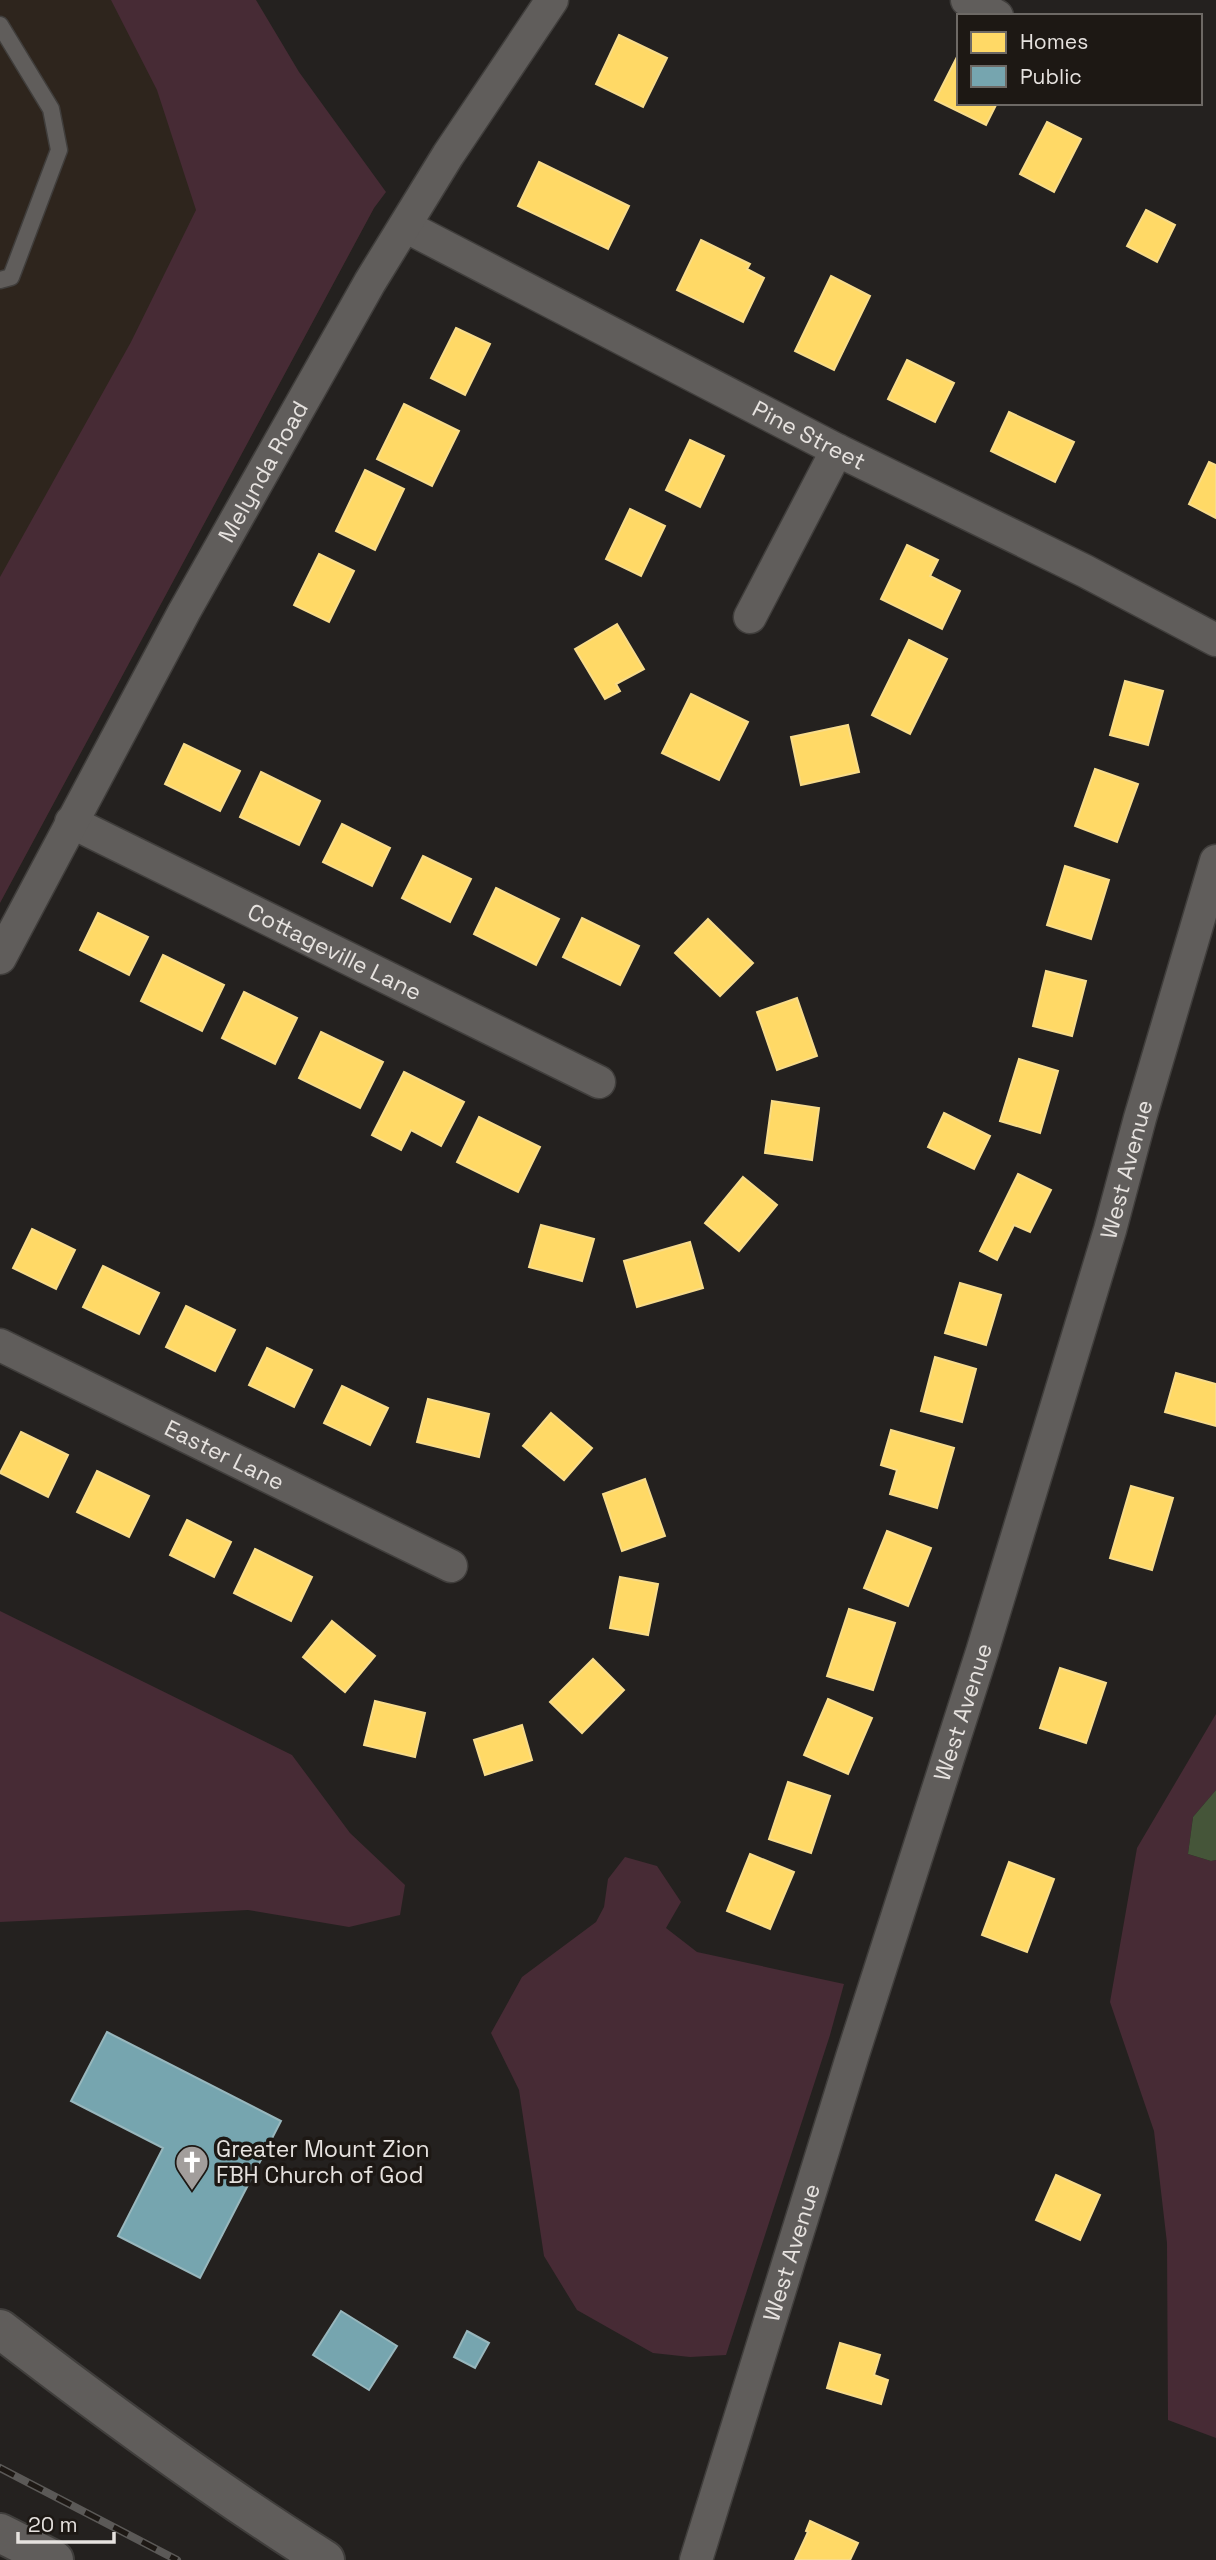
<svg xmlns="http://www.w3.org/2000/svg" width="1216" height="2560" viewBox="0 0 1216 2560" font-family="'Space Grotesk',sans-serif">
<rect width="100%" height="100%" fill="#24211f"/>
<path fill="#2e251d" d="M 0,0 L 220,0 L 374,208 L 0,903 Z"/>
<g fill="#472b35">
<path d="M 111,0 L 256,0 L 299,72 L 386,192 L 374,208 L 0,903 L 0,577 L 131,342 L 196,210 L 157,90 Z"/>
<path d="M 0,1611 L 292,1755 L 350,1833 L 405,1885 L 400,1915 L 349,1927 L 248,1910 L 0,1922 Z"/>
<path d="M 1216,1714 L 1216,1790 L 1193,1817 L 1188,1854 L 1211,1861 L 1216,1860 L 1216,2438 L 1168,2420 L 1167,2243 L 1154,2131 L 1110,2002 L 1137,1848 Z"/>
<path d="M 625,1857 L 657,1866 L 681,1902 L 666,1928 L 697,1952 L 844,1984 L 830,2035 L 726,2355 L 690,2357 L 653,2353 L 577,2310 L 544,2256 L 519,2090 L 491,2033 L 522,1977 L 596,1922 L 604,1907 L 608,1879 Z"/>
</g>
<path fill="#455539" d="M 1216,1790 L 1216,1860 L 1211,1861 L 1188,1854 L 1193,1817 Z"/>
<g fill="#ffd966" stroke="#f8dc8a" stroke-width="2">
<path d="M 619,35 L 667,58 L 643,107 L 596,84 Z"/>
<path d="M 959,53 L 959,103 L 997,103 L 986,125 L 935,100 Z"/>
<path d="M 1047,122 L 1081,139 L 1054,192 L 1020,174 Z"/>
<path d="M 539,162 L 629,206 L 608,249 L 518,206 Z"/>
<path d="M 1146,210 L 1175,225 L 1157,262 L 1127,246 Z"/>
<path d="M 701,240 L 750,264 L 747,269 L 764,278 L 743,322 L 677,290 Z"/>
<path d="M 831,276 L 870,296 L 834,370 L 795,351 Z"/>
<path d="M 456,328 L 490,344 L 465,395 L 431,378 Z"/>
<path d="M 907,360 L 954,383 L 935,422 L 888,399 Z"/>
<path d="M 404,404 L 459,431 L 432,486 L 377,459 Z"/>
<path d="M 1009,412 L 1074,442 L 1055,482 L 991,451 Z"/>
<path d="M 690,440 L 724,456 L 700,507 L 666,490 Z"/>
<path d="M 1209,462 L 1216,465 L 1216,518 L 1189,504 Z"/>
<path d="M 365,470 L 404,489 L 375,550 L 336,531 Z"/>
<path d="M 630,509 L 665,526 L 641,576 L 606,559 Z"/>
<path d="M 907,545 L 938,560 L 930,576 L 960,591 L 942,629 L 881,599 Z"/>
<path d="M 319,554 L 354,571 L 329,622 L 294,605 Z"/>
<path d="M 617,624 L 644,669 L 616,684 L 620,691 L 605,699 L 575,649 Z"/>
<path d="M 909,640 L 947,659 L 910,734 L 872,715 Z"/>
<path d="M 1125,681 L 1163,691 L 1148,745 L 1110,735 Z"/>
<path d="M 691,694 L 748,722 L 719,780 L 662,753 Z"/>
<path d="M 848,725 L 859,772 L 801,785 L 791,737 Z"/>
<path d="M 184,744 L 240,771 L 220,811 L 165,784 Z"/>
<path d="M 1095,769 L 1138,784 L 1117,842 L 1075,826 Z"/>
<path d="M 261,772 L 320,801 L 299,845 L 240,817 Z"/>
<path d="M 342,824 L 390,848 L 372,886 L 323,862 Z"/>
<path d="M 423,856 L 471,879 L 450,922 L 402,898 Z"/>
<path d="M 1065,866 L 1109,880 L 1091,939 L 1047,925 Z"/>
<path d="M 496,888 L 559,919 L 536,965 L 474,934 Z"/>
<path d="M 98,913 L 148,937 L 129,975 L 80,950 Z"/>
<path d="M 582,918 L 639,946 L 620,985 L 563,957 Z"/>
<path d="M 708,919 L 753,963 L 720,996 L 675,953 Z"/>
<path d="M 163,955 L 224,985 L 202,1031 L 141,1001 Z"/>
<path d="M 1046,971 L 1086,981 L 1072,1036 L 1033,1026 Z"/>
<path d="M 244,992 L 297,1018 L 275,1064 L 222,1038 Z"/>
<path d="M 797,998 L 817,1056 L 777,1070 L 757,1012 Z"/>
<path d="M 321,1032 L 383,1062 L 360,1108 L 299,1078 Z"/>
<path d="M 1019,1059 L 1058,1071 L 1040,1133 L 1000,1121 Z"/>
<path d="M 404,1072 L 464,1102 L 441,1146 L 411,1130 L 401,1150 L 372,1135 Z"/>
<path d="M 772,1101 L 819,1108 L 812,1160 L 765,1153 Z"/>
<path d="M 944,1113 L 990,1136 L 974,1169 L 928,1147 Z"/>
<path d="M 479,1117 L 540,1147 L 518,1192 L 457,1162 Z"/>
<path d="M 1018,1174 L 1051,1190 L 1030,1232 L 1014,1225 L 997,1260 L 980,1251 Z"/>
<path d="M 743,1177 L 777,1205 L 739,1251 L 705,1223 Z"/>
<path d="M 541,1225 L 594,1239 L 582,1281 L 529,1267 Z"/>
<path d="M 32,1229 L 75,1250 L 56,1289 L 13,1268 Z"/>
<path d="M 690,1242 L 703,1288 L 637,1307 L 624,1261 Z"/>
<path d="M 103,1266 L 159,1293 L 139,1334 L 83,1307 Z"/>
<path d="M 960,1283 L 1001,1295 L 986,1345 L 945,1333 Z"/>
<path d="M 186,1306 L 235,1330 L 215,1371 L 166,1347 Z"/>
<path d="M 267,1348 L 312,1370 L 294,1407 L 249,1385 Z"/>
<path d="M 935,1357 L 976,1369 L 962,1422 L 921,1411 Z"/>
<path d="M 1176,1373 L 1216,1384 L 1216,1426 L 1165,1412 Z"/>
<path d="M 342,1386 L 388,1408 L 370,1445 L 324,1423 Z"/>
<path d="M 428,1399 L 489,1414 L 479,1457 L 417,1442 Z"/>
<path d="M 551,1413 L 592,1448 L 564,1480 L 523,1446 Z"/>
<path d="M 891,1430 L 954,1448 L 937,1508 L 890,1494 L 897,1470 L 881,1465 Z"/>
<path d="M 21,1432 L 68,1455 L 48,1497 L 0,1473 Z"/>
<path d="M 97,1471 L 149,1496 L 129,1537 L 77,1512 Z"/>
<path d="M 645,1479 L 665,1536 L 622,1551 L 603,1494 Z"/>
<path d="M 1131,1486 L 1173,1498 L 1152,1570 L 1110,1558 Z"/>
<path d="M 187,1520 L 231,1542 L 214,1577 L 170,1555 Z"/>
<path d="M 887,1531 L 931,1548 L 908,1606 L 864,1588 Z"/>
<path d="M 255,1549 L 312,1577 L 291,1621 L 234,1593 Z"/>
<path d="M 620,1577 L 658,1584 L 648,1635 L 610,1628 Z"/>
<path d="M 849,1609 L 895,1623 L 873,1690 L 827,1676 Z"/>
<path d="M 332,1621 L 375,1656 L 345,1692 L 303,1657 Z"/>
<path d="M 593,1659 L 624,1690 L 582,1733 L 550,1702 Z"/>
<path d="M 1060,1668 L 1106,1683 L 1086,1743 L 1040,1728 Z"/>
<path d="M 828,1699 L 872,1718 L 848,1774 L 804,1755 Z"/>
<path d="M 375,1701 L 425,1713 L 415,1757 L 364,1745 Z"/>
<path d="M 522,1725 L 532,1760 L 485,1775 L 474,1740 Z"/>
<path d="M 788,1782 L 830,1796 L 811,1853 L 769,1839 Z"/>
<path d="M 750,1854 L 794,1872 L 770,1929 L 727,1911 Z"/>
<path d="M 1009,1862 L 1054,1879 L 1027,1952 L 982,1935 Z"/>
<path d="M 1056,2175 L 1100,2195 L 1080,2240 L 1036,2220 Z"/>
<path d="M 840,2343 L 880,2355 L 874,2375 L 888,2380 L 881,2404 L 827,2388 Z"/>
<path d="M 810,2521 L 858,2543 L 850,2560 L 795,2560 L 808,2532 L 806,2531 Z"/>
</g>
<g fill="#76a5af" stroke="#98b7bd" stroke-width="2">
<path d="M 107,2032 L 281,2121 L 200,2278 L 118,2236 L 163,2148 L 71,2101 Z"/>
<path d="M 341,2311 L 397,2346 L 369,2390 L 313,2355 Z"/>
<path d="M 467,2331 L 489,2343 L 475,2368 L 454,2357 Z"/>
</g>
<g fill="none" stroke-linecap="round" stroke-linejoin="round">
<defs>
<path id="lane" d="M 0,25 L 51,109 L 59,150 L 11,277 L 0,280"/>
<g id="street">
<path d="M 967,0 L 997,16"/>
<path id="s1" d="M 405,226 L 837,450 L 1085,571 L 1216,640"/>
<path d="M 750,617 L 837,450"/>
<path id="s2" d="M 71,822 L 599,1082"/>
<path id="s3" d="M 0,958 L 184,612 L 370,282 L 448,155 L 552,0"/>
<path id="s4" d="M 0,1345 L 451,1566"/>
<path id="s5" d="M 696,2560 L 853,2054 L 982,1652 L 1110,1230 L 1140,1118 L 1216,861"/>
</g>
<g id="secondary">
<path d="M 0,2329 C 105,2410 212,2489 325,2560"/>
<path d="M 0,2533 L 54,2560"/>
</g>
</defs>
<use href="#lane" stroke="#403e3c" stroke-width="19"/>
<use href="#street" stroke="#403e3c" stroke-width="35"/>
<use href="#secondary" stroke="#403e3c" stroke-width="42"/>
<use href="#lane" stroke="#605d5b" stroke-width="16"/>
<use href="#street" stroke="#605d5b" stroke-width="32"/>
<use href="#secondary" stroke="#605d5b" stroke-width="38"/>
<defs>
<path id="rail" d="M 0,2468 L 177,2560"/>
</defs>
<use href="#rail" stroke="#5b5957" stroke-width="8"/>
<use href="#rail" stroke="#1d1814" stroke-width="5" stroke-dasharray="16" stroke-linecap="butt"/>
</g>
<defs>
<symbol id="church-pin" viewBox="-11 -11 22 30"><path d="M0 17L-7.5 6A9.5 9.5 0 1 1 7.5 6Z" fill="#a29e9c" stroke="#1d1814"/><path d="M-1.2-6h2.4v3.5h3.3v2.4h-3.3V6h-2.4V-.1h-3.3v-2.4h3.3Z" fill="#fff"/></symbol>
</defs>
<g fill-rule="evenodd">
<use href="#church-pin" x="173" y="2143" width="38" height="52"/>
</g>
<g text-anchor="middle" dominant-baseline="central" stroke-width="7" stroke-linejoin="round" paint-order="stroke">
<g font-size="23" fill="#e6e2df" stroke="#1d1814">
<text stroke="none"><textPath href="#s1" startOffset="455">Pine Street</textPath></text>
<text stroke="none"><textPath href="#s3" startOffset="553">Melynda Road</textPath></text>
<text stroke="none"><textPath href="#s2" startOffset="294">Cottageville Lane</textPath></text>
<text stroke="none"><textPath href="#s5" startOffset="1456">West Avenue</textPath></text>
<text stroke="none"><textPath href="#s4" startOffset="250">Easter Lane</textPath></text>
<text stroke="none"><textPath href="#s5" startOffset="889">West Avenue</textPath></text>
<text stroke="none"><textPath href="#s5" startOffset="322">West Avenue</textPath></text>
</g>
<g font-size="23" fill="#e6e2df" stroke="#1d1814" text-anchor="start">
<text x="216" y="2149">Greater Mount Zion<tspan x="216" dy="26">FBH Church of God</tspan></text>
</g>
</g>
<rect x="957" y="14" width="245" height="91" fill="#1d1814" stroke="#6d6965" stroke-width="2"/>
<rect x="971" y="32" width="35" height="21" fill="#ffd966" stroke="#6d6965" stroke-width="2"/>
<text x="1020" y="49" font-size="21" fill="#e6e2df">Homes</text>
<rect x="971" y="66" width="35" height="21" fill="#76a5af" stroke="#6d6965" stroke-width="2"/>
<text x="1020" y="84" font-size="21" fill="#e6e2df">Public</text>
<path d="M18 2532v10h96v-10" fill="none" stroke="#e6e2df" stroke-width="3.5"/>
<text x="28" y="2532" font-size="21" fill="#e6e2df" stroke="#1d1814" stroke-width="5" paint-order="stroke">20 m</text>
</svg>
